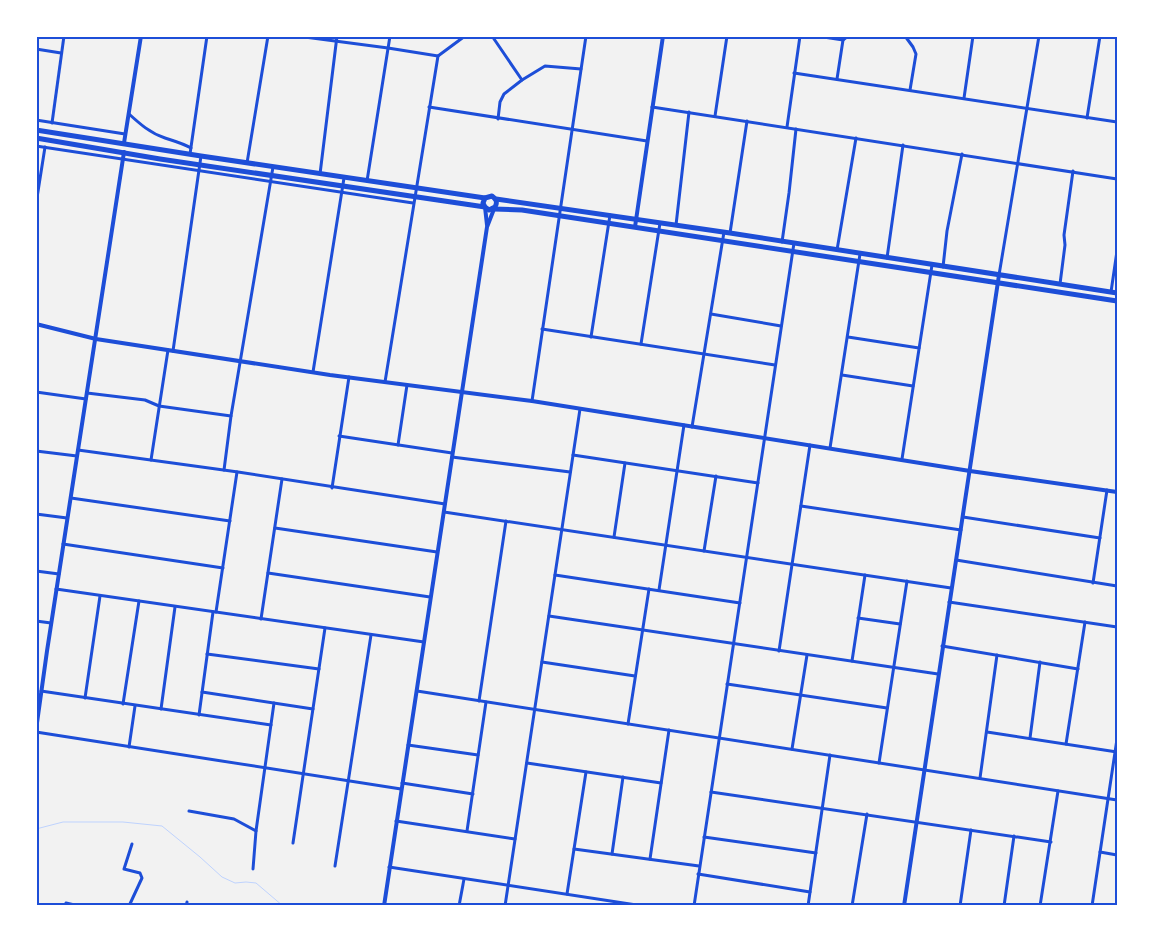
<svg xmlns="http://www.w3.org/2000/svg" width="1153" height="942" viewBox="0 0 1153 942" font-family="Barlow,sans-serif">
<rect width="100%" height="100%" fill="#f2f2f2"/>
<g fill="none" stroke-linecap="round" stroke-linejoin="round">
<path stroke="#bfd3fe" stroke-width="1" d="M 36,829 L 63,822 L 123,822 L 162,826 L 200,857 L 222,877 L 235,883 L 246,882 L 256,883 L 283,906"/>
<g stroke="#1d4ed8" stroke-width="3">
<path d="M 297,36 L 388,48 L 438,56 L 465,36"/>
<path d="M 492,36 L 522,80"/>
<path d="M 817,36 L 843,40 L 848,36"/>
<path d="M 905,36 L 913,47 L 916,54 L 910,90"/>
<path d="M 36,49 L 61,53"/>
<path d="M 794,73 L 1117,122"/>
<path d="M 837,79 L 843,40"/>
<path d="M 964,98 L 973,36"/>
<path d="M 429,107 L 647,141"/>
<path d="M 652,107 L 1117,179"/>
<path d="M 129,114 C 140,124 150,133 165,138 C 174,141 182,143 191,148"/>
<path d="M 715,116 L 727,36"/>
<path d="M 1087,118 L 1100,36"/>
<path d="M 498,119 L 500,102 L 504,94 L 522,80 L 545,66 L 581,69"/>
<path d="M 36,120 L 125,134"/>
<path d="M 52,123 L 64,36"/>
<path d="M 787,127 L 800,36"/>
<path d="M 36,146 L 413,203"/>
<path d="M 190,154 L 207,36"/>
<path d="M 247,163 L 268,36"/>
<path d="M 320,174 L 337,36"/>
<path d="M 367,181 L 390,36"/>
<path d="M 36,204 L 45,147"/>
<path d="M 676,225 L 689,112"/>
<path d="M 730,233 L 747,121"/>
<path d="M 782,242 L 789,193 L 796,129"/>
<path d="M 837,250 L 856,138"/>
<path d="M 887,258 L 903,145"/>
<path d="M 943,267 L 947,231 L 962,154"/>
<path d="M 999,275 L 1039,36"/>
<path d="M 1060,284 L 1065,245 L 1064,235 L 1073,171"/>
<path d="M 1111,292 L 1117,251"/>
<path d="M 711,314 L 781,326"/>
<path d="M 542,329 L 775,365"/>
<path d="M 591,337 L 610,215"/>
<path d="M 848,337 L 919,348"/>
<path d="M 641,344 L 660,223"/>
<path d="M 173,351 L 201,156"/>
<path d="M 313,372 L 344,178"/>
<path d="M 842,375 L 913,386"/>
<path d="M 385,382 L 438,56"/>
<path d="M 36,392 L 86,399"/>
<path d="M 87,393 L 145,400 L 159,406 L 231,416"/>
<path d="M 532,401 L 586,36"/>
<path d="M 692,427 L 724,232"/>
<path d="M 339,436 L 452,453"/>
<path d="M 398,445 L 407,385"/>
<path d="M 830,448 L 860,254"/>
<path d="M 78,450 L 238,472 L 445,504"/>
<path d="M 36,451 L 77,456"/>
<path d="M 573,455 L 758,483"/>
<path d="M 452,457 L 570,472"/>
<path d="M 902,459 L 932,265"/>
<path d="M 151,460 L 168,350"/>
<path d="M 224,470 L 231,416 L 273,167"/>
<path d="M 332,488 L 349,377"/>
<path d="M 71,498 L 230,521"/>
<path d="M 801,506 L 961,530"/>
<path d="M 444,512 L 951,588"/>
<path d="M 36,514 L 67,518"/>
<path d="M 963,517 L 1100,538"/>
<path d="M 275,528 L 437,552"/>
<path d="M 614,537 L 625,463"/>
<path d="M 63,544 L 223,568"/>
<path d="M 704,551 L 716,476"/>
<path d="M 956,560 L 1117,586"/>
<path d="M 36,571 L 59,574"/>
<path d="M 268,573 L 430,597"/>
<path d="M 555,575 L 740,603"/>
<path d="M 1093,583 L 1107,490"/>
<path d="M 56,589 L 424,642"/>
<path d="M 659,590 L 684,425"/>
<path d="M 949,602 L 1117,627"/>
<path d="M 216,612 L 237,472"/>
<path d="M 549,616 L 938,674"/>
<path d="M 858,618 L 900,624"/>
<path d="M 261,619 L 282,479"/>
<path d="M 36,621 L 51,623"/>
<path d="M 942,646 L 1078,669"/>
<path d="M 779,651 L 810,445"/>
<path d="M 207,654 L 319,669"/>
<path d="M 852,661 L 865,575"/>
<path d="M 542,662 L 635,676"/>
<path d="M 727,684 L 887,708"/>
<path d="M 41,691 L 271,725"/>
<path d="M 417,691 L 1117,800"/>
<path d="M 202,692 L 313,709"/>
<path d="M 85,698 L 100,596"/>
<path d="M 479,701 L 506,521"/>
<path d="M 123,704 L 139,601"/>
<path d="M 161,709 L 175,607"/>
<path d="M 199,715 L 213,612"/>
<path d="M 628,724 L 649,589"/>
<path d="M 36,732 L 401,789"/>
<path d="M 987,732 L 1117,752"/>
<path d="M 1030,738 L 1040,662"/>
<path d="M 1066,744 L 1085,622"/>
<path d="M 408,745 L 478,755"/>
<path d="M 129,747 L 135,706"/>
<path d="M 792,749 L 807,655"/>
<path d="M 527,763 L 661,783"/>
<path d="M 879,763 L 907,581"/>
<path d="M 980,778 L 997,655"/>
<path d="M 402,783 L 473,794"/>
<path d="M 711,792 L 1051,842"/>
<path d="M 189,811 L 234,819 L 256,831"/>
<path d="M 396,821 L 515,839"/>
<path d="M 467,831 L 486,702"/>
<path d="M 704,837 L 816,853"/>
<path d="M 293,843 L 325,628"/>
<path d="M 574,849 L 699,866"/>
<path d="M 1100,852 L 1117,855"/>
<path d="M 612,854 L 623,777"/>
<path d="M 650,859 L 669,730"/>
<path d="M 335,866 L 371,635"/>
<path d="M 389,867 L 643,906"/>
<path d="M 253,869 L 256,831 L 274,703"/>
<path d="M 698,874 L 810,892"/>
<path d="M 567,894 L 586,772"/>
<path d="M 67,906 L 66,903 L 79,906"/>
<path d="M 129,906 L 142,878 L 140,873 L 124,869 L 132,844"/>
<path d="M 186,906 L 187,902"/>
<path d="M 459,906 L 464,879"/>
<path d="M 505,906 L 580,409"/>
<path d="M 694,906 L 794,243"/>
<path d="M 808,906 L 830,755"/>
<path d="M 852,906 L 867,814"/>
<path d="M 960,906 L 971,830"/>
<path d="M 1004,906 L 1014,836"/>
<path d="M 1040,906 L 1058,791"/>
<path d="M 1092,906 L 1117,739"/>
</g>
<g stroke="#1d4ed8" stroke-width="4">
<path d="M 124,143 L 141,36"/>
<path d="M 485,207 L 487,225"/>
<path d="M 635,227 L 663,36"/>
<path d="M 36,324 L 96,339 L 330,375 L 532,401 L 970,471 L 1117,492"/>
<path d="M 36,730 L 47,651 L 124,152"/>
<path d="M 384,906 L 487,227 L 494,209"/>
<path d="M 904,906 L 999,275"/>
</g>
<g stroke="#1d4ed8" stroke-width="5">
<path d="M 36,130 L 201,156 L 485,198"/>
<path d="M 36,138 L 160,159 L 485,207 L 489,210 L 495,207 C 498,202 496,199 492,196 L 485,198 L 483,203 L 485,207"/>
<path d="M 496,199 L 730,233 L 1117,293"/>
<path d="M 494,209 L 522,210 L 1117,301"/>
</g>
</g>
<rect width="1153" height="942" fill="none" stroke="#ffffff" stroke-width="75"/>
<rect x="38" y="38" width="1078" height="866" fill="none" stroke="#1d4ed8" stroke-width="2"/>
</svg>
